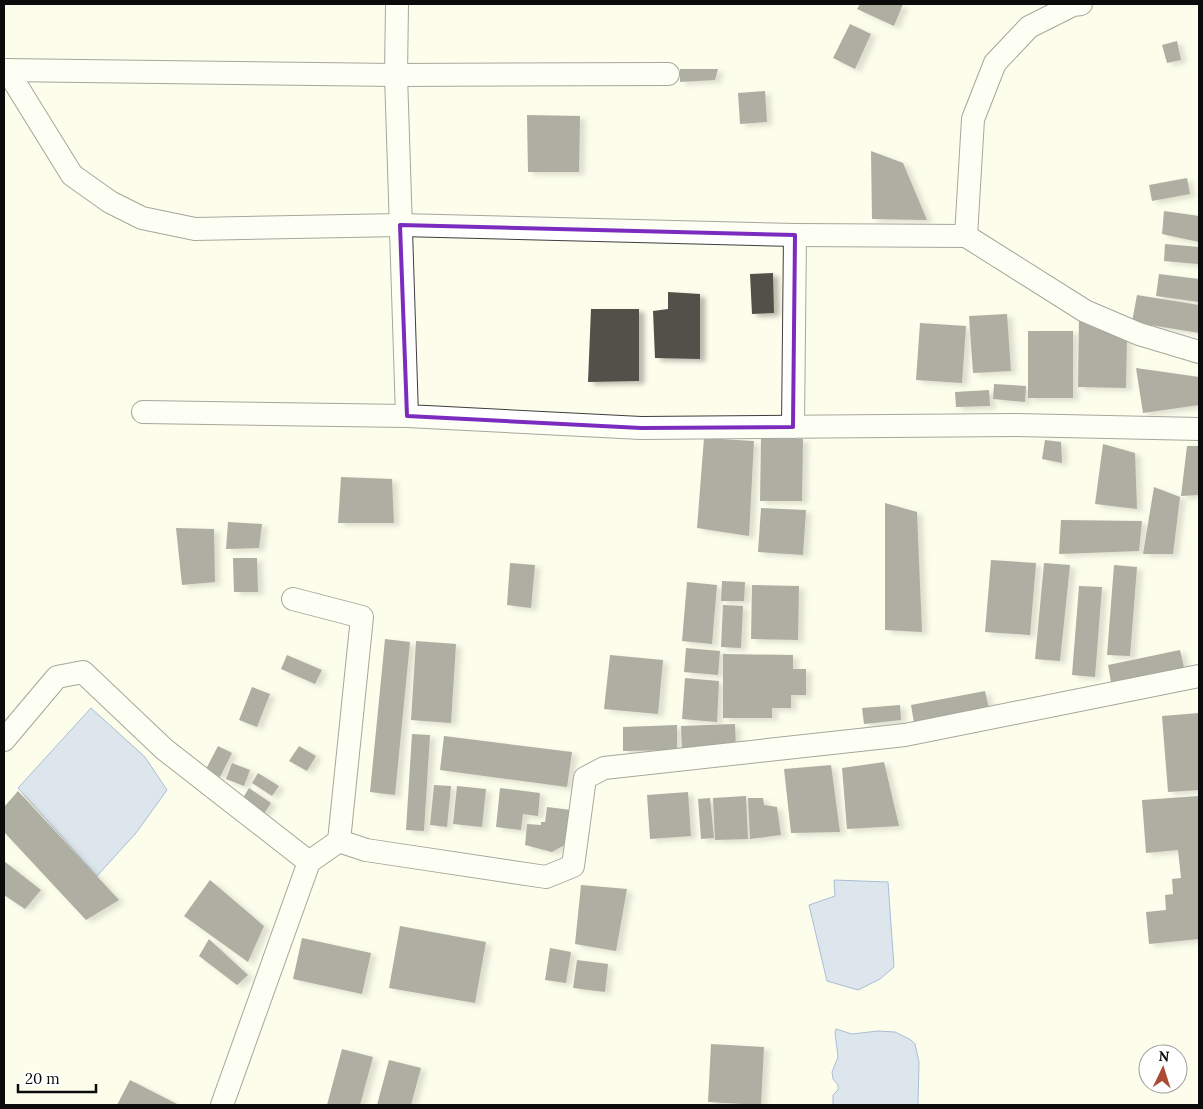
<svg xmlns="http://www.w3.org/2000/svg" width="1203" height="1109" viewBox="0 0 1203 1109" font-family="Lora,serif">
<defs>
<filter id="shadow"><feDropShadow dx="5.5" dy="3" stdDeviation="2.5" flood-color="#0004"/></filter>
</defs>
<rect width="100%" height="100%" fill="#fcfdeb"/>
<g fill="#b6cbee" stroke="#4570bd">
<path d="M 91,708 L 145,757 L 167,790 L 136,833 L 97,876 L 18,788 Z"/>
<path d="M 834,880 L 888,882 L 894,967 L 880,979 L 858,990 L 827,981 L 809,905 L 835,896 Z"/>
<path d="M 836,1029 L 852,1034 L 878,1031 L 895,1032 L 911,1040 L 915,1044 L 919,1062 L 918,1105 L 833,1105 L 833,1095 L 838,1090 L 838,1085 L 833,1079 L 832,1072 L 838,1057 L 835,1033 Z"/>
</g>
<g fill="#524f49" filter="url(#shadow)">
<path d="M 860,4 L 903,4 L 894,26 L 857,9 Z"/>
<path d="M 850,24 L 871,34 L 855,69 L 833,58 Z"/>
<path d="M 1177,41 L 1181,60 L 1167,63 L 1162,45 Z"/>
<path d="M 680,69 L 718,69 L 715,80 L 680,82 Z"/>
<path d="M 765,91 L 767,122 L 740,124 L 738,93 Z"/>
<path d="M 527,115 L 580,116 L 579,172 L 528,172 Z"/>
<path d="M 871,151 L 903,163 L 927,220 L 872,219 Z"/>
<path d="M 1187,178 L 1190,194 L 1152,201 L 1149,185 Z"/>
<path d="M 1164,211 L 1199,216 L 1199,242 L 1162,234 Z"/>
<path d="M 1165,244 L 1199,247 L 1198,264 L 1164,261 Z"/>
<path d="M 773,273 L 774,313 L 752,314 L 750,274 Z"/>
<path d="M 1159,274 L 1199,279 L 1199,302 L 1156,296 Z"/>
<path d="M 668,292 L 700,294 L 700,359 L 655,358 L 653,311 L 668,309 Z"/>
<path d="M 1137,295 L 1199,305 L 1199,333 L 1132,322 Z"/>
<path d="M 591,309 L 639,309 L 639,381 L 588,382 Z"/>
<path d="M 1007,314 L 1011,371 L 973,373 L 969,316 Z"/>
<path d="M 1079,316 L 1127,337 L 1126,388 L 1078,387 Z"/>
<path d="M 920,323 L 966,326 L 962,383 L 916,380 Z"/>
<rect x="1028" y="331" width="45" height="67"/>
<path d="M 1136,368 L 1199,377 L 1199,405 L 1143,413 Z"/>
<path d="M 994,384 L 1026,386 L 1025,402 L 993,399 Z"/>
<path d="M 989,390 L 990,406 L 956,407 L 955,392 Z"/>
<path d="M 704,438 L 754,441 L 749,536 L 697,528 Z"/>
<path d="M 761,438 L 803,439 L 802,501 L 760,501 Z"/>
<path d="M 1045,440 L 1061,442 L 1062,463 L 1042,459 Z"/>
<path d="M 1103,444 L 1135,453 L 1137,509 L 1095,504 Z"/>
<path d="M 1187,446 L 1199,446 L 1199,495 L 1181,496 Z"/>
<path d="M 341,477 L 392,479 L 394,523 L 338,523 Z"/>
<path d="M 1154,487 L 1180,497 L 1173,554 L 1143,554 Z"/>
<path d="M 885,503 L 917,512 L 922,632 L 885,630 Z"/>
<path d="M 761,508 L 806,510 L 803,555 L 758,552 Z"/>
<path d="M 1061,520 L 1142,521 L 1139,551 L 1059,554 Z"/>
<path d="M 228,522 L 262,524 L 259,548 L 226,549 Z"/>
<path d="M 176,528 L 214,529 L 215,582 L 182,585 Z"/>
<path d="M 233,558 L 257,558 L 258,592 L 234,592 Z"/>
<path d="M 991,560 L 1036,563 L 1030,635 L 985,632 Z"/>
<path d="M 510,563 L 535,565 L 531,608 L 507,605 Z"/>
<path d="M 1044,563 L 1070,565 L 1060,661 L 1035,659 Z"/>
<path d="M 1114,565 L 1137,567 L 1130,656 L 1107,655 Z"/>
<path d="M 722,581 L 745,582 L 744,601 L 721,601 Z"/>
<path d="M 687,582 L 717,585 L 712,644 L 682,641 Z"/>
<path d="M 752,585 L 799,586 L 798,640 L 751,639 Z"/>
<path d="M 1079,586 L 1102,587 L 1095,677 L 1072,675 Z"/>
<path d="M 723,605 L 743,606 L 741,648 L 721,647 Z"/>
<path d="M 385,639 L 410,642 L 395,795 L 370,792 Z"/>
<path d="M 416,641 L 456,644 L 451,723 L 411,720 Z"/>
<path d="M 686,648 L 720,651 L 718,675 L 684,672 Z"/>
<path d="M 1180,650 L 1185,672 L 1112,688 L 1108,665 Z"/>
<path d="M 723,654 L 793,655 L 793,669 L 806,669 L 806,695 L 791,695 L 791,708 L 772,708 L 772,718 L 723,718 Z"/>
<path d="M 287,655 L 322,670 L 315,684 L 281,669 Z"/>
<path d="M 610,655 L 663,660 L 658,714 L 604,709 Z"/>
<path d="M 685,678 L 719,681 L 717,722 L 682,719 Z"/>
<path d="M 252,687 L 270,694 L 257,727 L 239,720 Z"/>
<path d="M 985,691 L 989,709 L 914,723 L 911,705 Z"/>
<path d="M 900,705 L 901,720 L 864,724 L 862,708 Z"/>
<path d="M 1199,713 L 1199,790 L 1168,792 L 1162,716 Z"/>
<path d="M 735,724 L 736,749 L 682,751 L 681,726 Z"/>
<path d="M 677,725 L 677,750 L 623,751 L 623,727 Z"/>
<path d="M 412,734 L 430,735 L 424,831 L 406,830 Z"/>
<path d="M 444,736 L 572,752 L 567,787 L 440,770 Z"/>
<path d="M 218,746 L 232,753 L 220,777 L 206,769 Z"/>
<path d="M 299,746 L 316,756 L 307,771 L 289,761 Z"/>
<path d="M 884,762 L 899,826 L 847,829 L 842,768 Z"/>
<path d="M 232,763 L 250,770 L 244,786 L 226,779 Z"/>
<path d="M 831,765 L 840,832 L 791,833 L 784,769 Z"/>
<path d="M 258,773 L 279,786 L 272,796 L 252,783 Z"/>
<path d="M 434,785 L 451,786 L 447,827 L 430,825 Z"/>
<path d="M 457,786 L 486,789 L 482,827 L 453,824 Z"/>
<path d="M 249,788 L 271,803 L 262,817 L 240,803 Z"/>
<path d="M 500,788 L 540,793 L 538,816 L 523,814 L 521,830 L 496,827 Z"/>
<path d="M 18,791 L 119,900 L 86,920 L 4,832 L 4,807 Z"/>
<path d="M 688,792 L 691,836 L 650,839 L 647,795 Z"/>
<path d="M 746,796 L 748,839 L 715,840 L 713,798 Z"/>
<path d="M 1199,796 L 1199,939 L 1149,944 L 1146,912 L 1166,910 L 1165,895 L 1173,894 L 1172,879 L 1181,878 L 1178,850 L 1146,853 L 1142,800 Z"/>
<path d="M 710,798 L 714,838 L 701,839 L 698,799 Z"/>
<path d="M 748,798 L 763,798 L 764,805 L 777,807 L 781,835 L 750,839 Z"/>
<path d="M 547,807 L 571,810 L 568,843 L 552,852 L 525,845 L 527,824 L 541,825 L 541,822 L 545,822 Z"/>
<path d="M 4,861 L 41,890 L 25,909 L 4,895 Z"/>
<path d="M 210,880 L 264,926 L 248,962 L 184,916 Z"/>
<path d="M 581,885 L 627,889 L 616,951 L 575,944 Z"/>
<path d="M 400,926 L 486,942 L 475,1003 L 389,988 Z"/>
<path d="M 302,938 L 371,953 L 362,994 L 293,979 Z"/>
<path d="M 209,939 L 248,975 L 237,985 L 199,956 Z"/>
<path d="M 550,948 L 571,952 L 566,983 L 545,980 Z"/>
<path d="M 577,960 L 608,964 L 605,992 L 573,988 Z"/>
<path d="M 711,1044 L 764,1047 L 761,1105 L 708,1102 Z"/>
<path d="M 342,1049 L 373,1057 L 360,1105 L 327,1105 Z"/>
<path d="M 389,1060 L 421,1068 L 411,1105 L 377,1105 Z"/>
<path d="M 130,1080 L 179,1105 L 117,1105 Z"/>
</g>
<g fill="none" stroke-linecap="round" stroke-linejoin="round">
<defs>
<g id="minor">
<path d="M 397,4 L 396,75 L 407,416 L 641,428 L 1015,425 L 1199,429"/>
<path d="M 4,70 L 396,75 L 668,74"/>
<path d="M 7,70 L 72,175 L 110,202 L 142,218 L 195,229 L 400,225 L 795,235 L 966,236 L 1085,311 L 1139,334 L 1199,352"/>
<path d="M 966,236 L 973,119 L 995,63 L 1029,27 L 1073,5 L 1081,4"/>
<path d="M 143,412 L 407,416"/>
<path d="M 793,427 L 795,235"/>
<path d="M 293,599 L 362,617 L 339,841"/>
<path d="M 4,740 L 57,677 L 83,672 L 164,749 L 309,862"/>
<path d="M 222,1105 L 309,862 L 339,841 L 366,850 L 546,877 L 573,866 L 585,778 L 604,768 L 905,735 L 1199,676"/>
</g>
</defs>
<use href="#minor" stroke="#3e3e3e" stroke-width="24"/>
<use href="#minor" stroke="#fff" stroke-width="22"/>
</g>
<path d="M0 0H1203V1109H0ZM 400,225 L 795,235 L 793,427 L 641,428 L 407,416 Z" fill="#fcfdeb" fill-opacity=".55" fill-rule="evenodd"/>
<path fill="none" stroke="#7b2cbf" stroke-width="4" stroke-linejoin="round" d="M 400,225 L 795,235 L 793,427 L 641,428 L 407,416 Z"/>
<rect width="1203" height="1109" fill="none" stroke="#0b0b0b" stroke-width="10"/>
<g transform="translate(1163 1069) rotate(4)"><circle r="24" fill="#ffffff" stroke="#9d9d9d"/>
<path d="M0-4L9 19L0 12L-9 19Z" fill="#aa4b34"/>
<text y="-8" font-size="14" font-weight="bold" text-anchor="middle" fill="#0b0b0b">N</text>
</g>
<path d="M18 1084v8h78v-8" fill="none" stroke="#0b0b0b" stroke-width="2.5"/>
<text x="25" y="1084" font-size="15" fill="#0b0b0b" stroke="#ffffff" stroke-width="4" paint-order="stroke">20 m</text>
</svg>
